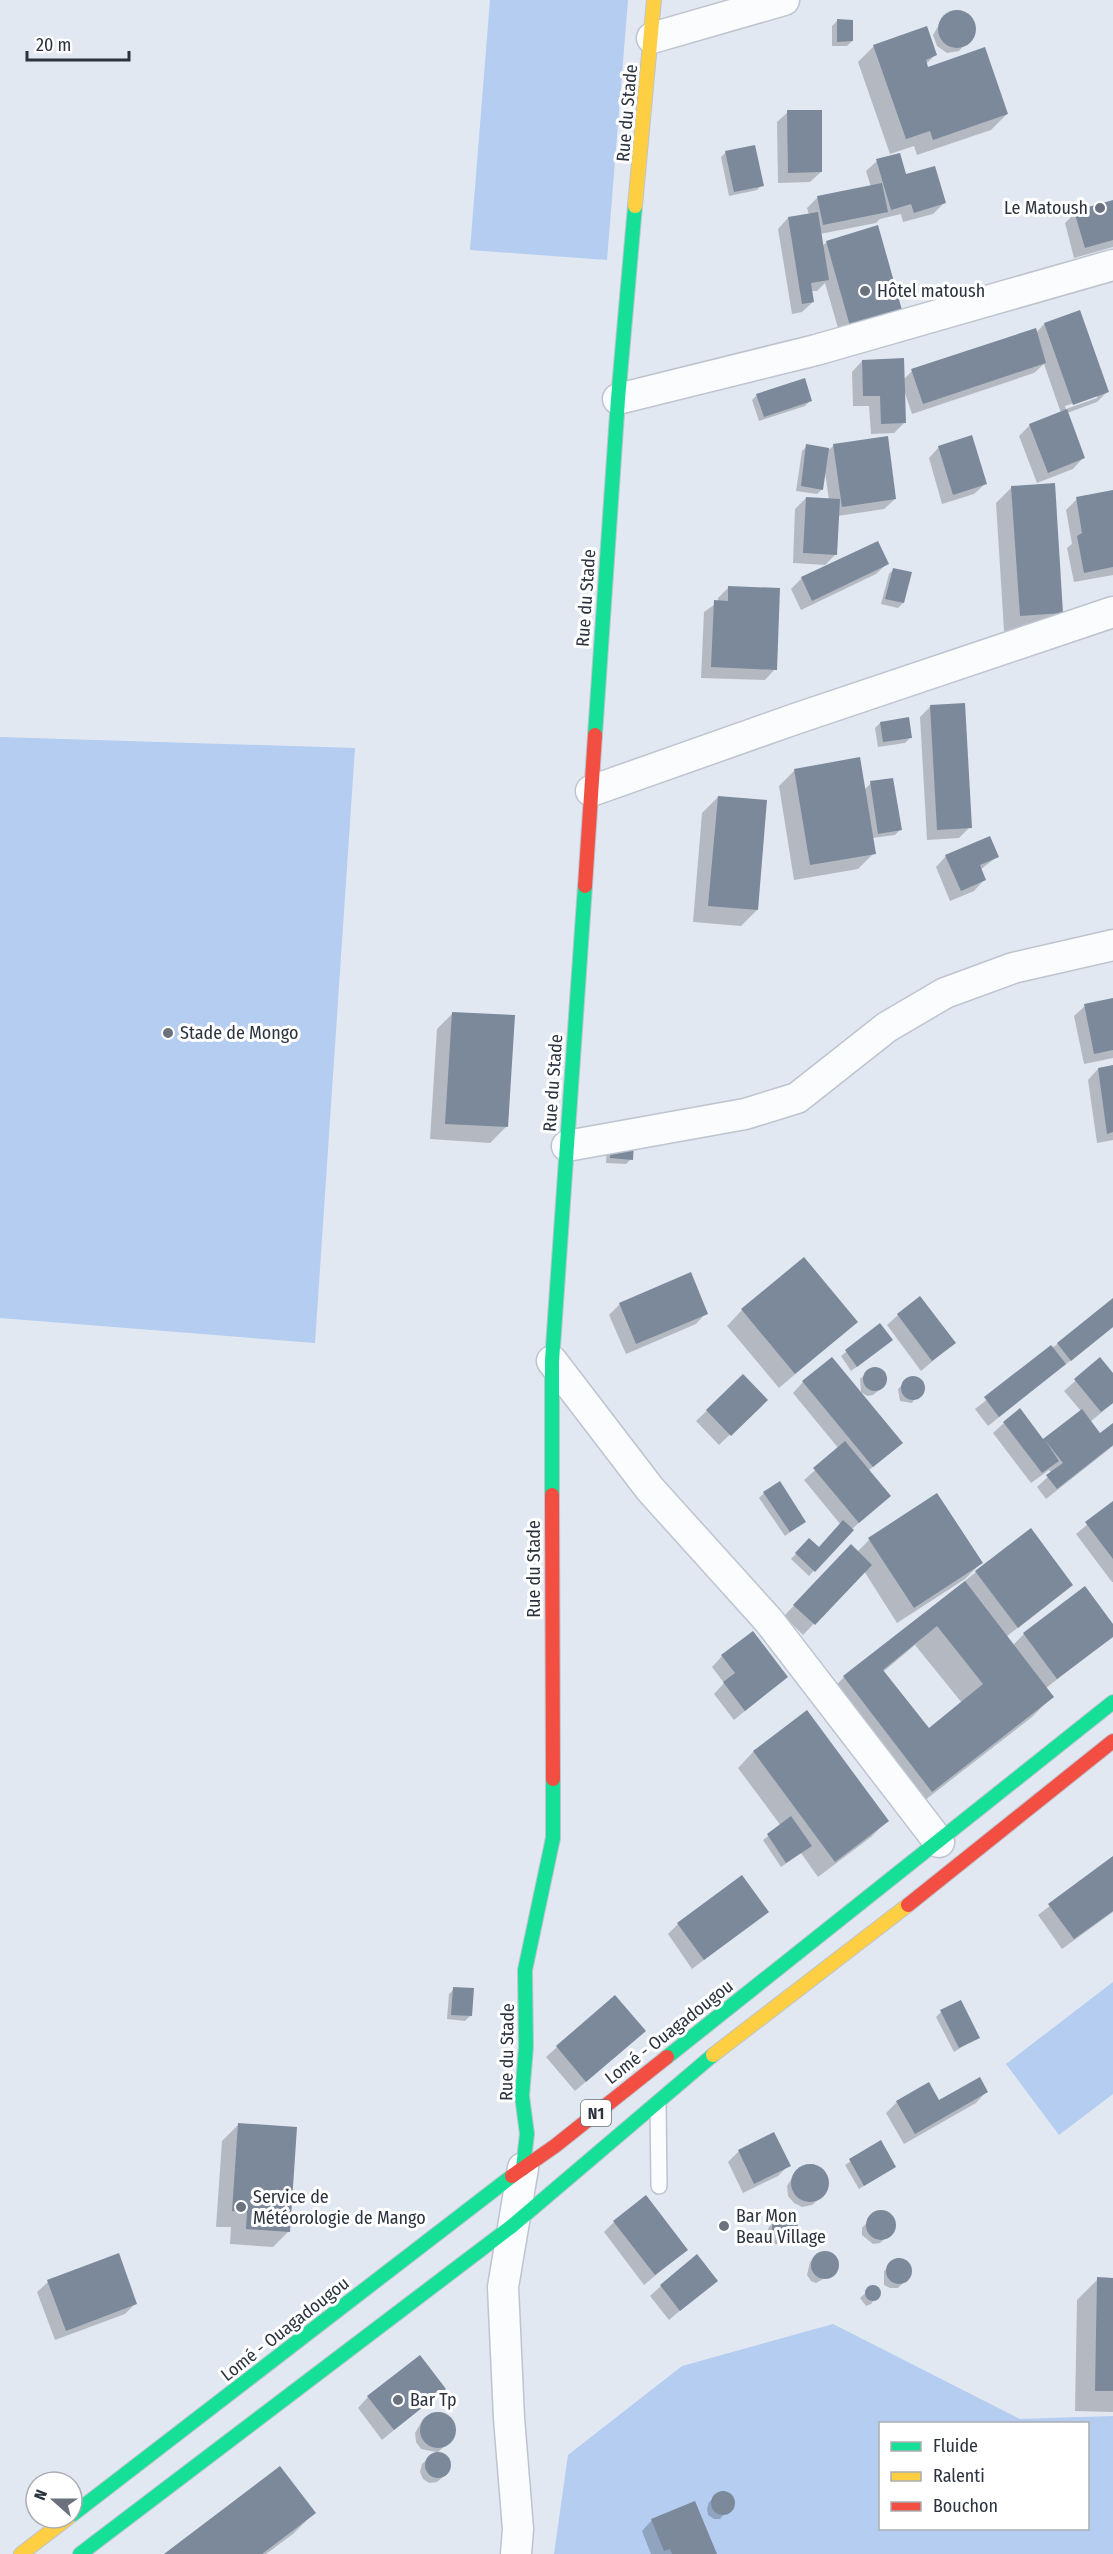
<svg xmlns="http://www.w3.org/2000/svg" width="1113" height="2554" viewBox="0 0 1113 2554" font-family="'Fira Sans Condensed',sans-serif">
<rect width="100%" height="100%" fill="#e1e8f2"/>
<g fill="#b4cdf0" fill-rule="evenodd">
<path d="M 490,0 L 628,0 L 607,260 L 470,250 Z"/>
<path d="M 0,737 L 355,748 L 315,1343 L 0,1318 Z"/>
<path d="M 1113,1982 L 1113,2094 L 1059,2135 L 1006,2064 Z"/>
<path d="M 833,2324 L 1020,2419 L 1113,2416 L 1113,2554 L 554,2554 L 568,2455 L 682,2366 ZM 880,2424 L 1088,2424 L 1088,2528 L 880,2528 Z"/>
</g>
<g fill="#0003" fill-rule="evenodd">
<path d="M 958,12 L 968,16 L 974,30 L 973,36 L 959,51 L 947,53 L 937,46 L 933,35 L 943,18 Z"/>
<path d="M 837,21 L 852,41 L 847,46 L 832,46 L 832,26 Z"/>
<path d="M 874,46 L 935,55 L 926,64 L 927,69 L 1007,114 L 991,130 L 917,155 L 914,146 L 890,154 L 858,62 Z"/>
<path d="M 788,112 L 821,172 L 810,182 L 778,183 L 777,122 Z"/>
<path d="M 726,152 L 762,185 L 757,190 L 729,196 L 721,157 Z"/>
<path d="M 877,161 L 944,203 L 933,214 L 903,222 L 901,214 L 880,219 L 876,223 L 820,234 L 822,246 L 827,242 L 900,310 L 840,335 L 825,283 L 817,291 L 811,291 L 813,302 L 802,312 L 792,314 L 778,229 L 788,218 L 809,215 L 807,208 L 818,197 L 871,187 L 866,171 Z"/>
<path d="M 1113,202 L 1113,247 L 1074,258 L 1065,223 L 1075,213 Z"/>
<path d="M 1079,312 L 1108,391 L 1097,402 L 1067,413 L 1083,458 L 1073,469 L 1037,483 L 1019,436 L 1030,425 L 1061,413 L 1044,364 L 1034,373 L 912,414 L 904,390 L 905,422 L 894,433 L 871,434 L 869,406 L 853,406 L 852,372 L 862,361 L 903,380 L 912,371 L 1036,333 L 1044,324 ZM 1097,395 L 1097,398 L 1066,409 L 1065,406 Z"/>
<path d="M 757,395 L 810,401 L 805,406 L 759,421 L 752,400 Z"/>
<path d="M 834,445 L 895,499 L 884,509 L 838,516 L 836,554 L 825,565 L 793,563 L 795,509 L 806,498 L 829,500 L 825,472 L 822,489 L 817,494 L 796,491 L 802,451 L 807,446 L 830,449 Z"/>
<path d="M 939,447 L 985,484 L 974,494 L 942,504 L 929,458 Z"/>
<path d="M 1012,487 L 1062,612 L 1046,628 L 1004,631 L 996,503 Z"/>
<path d="M 1113,492 L 1113,575 L 1074,582 L 1067,548 L 1072,544 L 1066,510 L 1077,499 Z"/>
<path d="M 887,564 L 876,574 L 801,610 L 791,589 L 802,578 Z"/>
<path d="M 894,569 L 903,603 L 898,608 L 881,604 L 889,574 Z"/>
<path d="M 729,587 L 775,669 L 765,680 L 701,678 L 704,612 L 718,602 L 718,598 Z"/>
<path d="M 931,706 L 970,827 L 959,838 L 927,840 L 920,717 Z"/>
<path d="M 880,723 L 910,738 L 905,743 L 878,747 L 875,728 Z"/>
<path d="M 795,770 L 864,790 L 871,783 L 900,830 L 895,835 L 872,838 L 874,853 L 858,869 L 794,880 L 779,786 Z"/>
<path d="M 718,797 L 757,910 L 741,926 L 693,922 L 702,813 Z"/>
<path d="M 946,856 L 998,856 L 980,870 L 984,880 L 974,891 L 950,901 L 936,867 Z"/>
<path d="M 1113,1000 L 1113,1058 L 1084,1064 L 1074,1016 L 1085,1006 Z"/>
<path d="M 453,1013 L 506,1127 L 490,1143 L 430,1139 L 437,1029 Z"/>
<path d="M 1113,1066 L 1113,1140 L 1097,1143 L 1088,1080 L 1098,1069 Z"/>
<path d="M 607,1147 L 631,1159 L 626,1164 L 606,1163 Z"/>
<path d="M 1113,1300 L 1113,1327 L 988,1426 L 975,1409 Z"/>
<path d="M 620,1304 L 706,1313 L 696,1324 L 626,1354 L 609,1315 Z"/>
<path d="M 742,1310 L 856,1322 L 779,1388 L 727,1326 Z"/>
<path d="M 898,1315 L 954,1343 L 921,1371 L 887,1325 Z"/>
<path d="M 880,1325 L 886,1345 L 851,1371 L 841,1356 Z"/>
<path d="M 1100,1359 L 1113,1375 L 1113,1403 L 1090,1422 L 1100,1435 L 1113,1425 L 1113,1446 L 1046,1499 L 1037,1487 L 1052,1473 L 1049,1470 L 1031,1483 L 993,1433 L 1004,1423 L 1043,1441 L 1081,1411 L 1064,1391 Z"/>
<path d="M 878,1368 L 884,1371 L 887,1378 L 885,1385 L 873,1395 L 867,1396 L 861,1392 L 860,1379 L 871,1369 Z"/>
<path d="M 743,1376 L 766,1400 L 719,1445 L 696,1421 Z"/>
<path d="M 909,1378 L 921,1380 L 924,1386 L 912,1403 L 900,1401 L 898,1389 Z"/>
<path d="M 803,1382 L 890,1453 L 868,1471 L 889,1496 L 852,1529 L 809,1576 L 791,1559 L 809,1540 L 818,1549 L 841,1525 L 804,1480 L 839,1449 L 793,1393 Z"/>
<path d="M 764,1493 L 804,1522 L 785,1536 L 759,1498 Z"/>
<path d="M 1113,1503 L 1113,1582 L 1112,1582 L 1076,1534 Z"/>
<path d="M 869,1540 L 981,1563 L 965,1579 L 897,1623 L 864,1571 L 803,1635 L 784,1616 L 840,1557 L 857,1552 Z"/>
<path d="M 976,1572 L 1071,1585 L 1006,1637 L 1013,1645 L 1024,1634 L 1113,1627 L 1113,1636 L 1046,1688 L 1052,1697 L 1032,1717 L 911,1811 L 824,1698 L 844,1677 ZM 915,1645 L 962,1703 L 929,1730 L 883,1672 Z"/>
<path d="M 722,1656 L 786,1677 L 734,1720 L 714,1694 L 724,1683 L 712,1667 Z"/>
<path d="M 807,1712 L 887,1821 L 871,1837 L 818,1877 L 801,1853 L 781,1867 L 763,1840 L 781,1826 L 738,1768 L 753,1752 Z"/>
<path d="M 1113,1858 L 1113,1912 L 1062,1949 L 1038,1915 Z"/>
<path d="M 767,1912 L 692,1969 L 668,1934 L 678,1924 Z"/>
<path d="M 454,1989 L 470,2016 L 465,2021 L 447,2019 L 449,1994 Z"/>
<path d="M 941,2012 L 978,2037 L 954,2052 L 936,2017 Z"/>
<path d="M 633,2041 L 575,2091 L 546,2057 L 557,2047 Z"/>
<path d="M 986,2092 L 976,2103 L 904,2144 L 886,2113 L 897,2102 L 939,2102 Z"/>
<path d="M 238,2125 L 289,2231 L 273,2247 L 230,2244 L 231,2227 L 216,2227 L 222,2141 Z"/>
<path d="M 880,2142 L 894,2167 L 859,2189 L 845,2165 Z"/>
<path d="M 739,2151 L 789,2165 L 778,2176 L 743,2193 L 728,2162 Z"/>
<path d="M 813,2164 L 821,2168 L 827,2176 L 828,2185 L 819,2199 L 812,2205 L 802,2207 L 794,2203 L 788,2196 L 787,2186 L 796,2172 L 804,2166 Z"/>
<path d="M 876,2212 L 890,2214 L 894,2220 L 891,2233 L 880,2243 L 873,2244 L 862,2235 L 862,2228 Z"/>
<path d="M 781,2216 L 794,2220 L 796,2227 L 789,2240 L 783,2244 L 775,2244 L 767,2233 L 769,2227 Z"/>
<path d="M 614,2222 L 686,2250 L 644,2285 L 604,2232 Z"/>
<path d="M 828,2252 L 837,2261 L 834,2273 L 816,2283 L 811,2281 L 807,2275 L 810,2262 Z"/>
<path d="M 902,2260 L 908,2264 L 911,2270 L 909,2277 L 898,2288 L 890,2288 L 884,2285 L 884,2271 L 895,2261 Z"/>
<path d="M 1098,2279 L 1113,2279 L 1113,2412 L 1075,2411 L 1077,2300 Z"/>
<path d="M 716,2280 L 669,2320 L 650,2296 L 661,2286 Z"/>
<path d="M 48,2282 L 136,2303 L 125,2314 L 55,2340 L 37,2292 Z"/>
<path d="M 873,2286 L 879,2293 L 871,2304 L 866,2306 L 860,2298 Z"/>
<path d="M 444,2389 L 382,2440 L 358,2408 L 368,2397 Z"/>
<path d="M 440,2412 L 448,2416 L 454,2423 L 455,2432 L 451,2440 L 436,2454 L 441,2453 L 447,2457 L 450,2464 L 448,2471 L 443,2477 L 437,2482 L 429,2483 L 423,2479 L 420,2472 L 422,2464 L 436,2452 L 421,2449 L 416,2442 L 415,2433 L 423,2419 L 431,2413 Z"/>
<path d="M 721,2493 L 732,2497 L 734,2503 L 720,2519 L 714,2519 L 708,2515 L 707,2509 L 709,2502 Z"/>
<path d="M 314,2513 L 293,2534 L 266,2554 L 167,2554 Z"/>
<path d="M 652,2520 L 715,2554 L 651,2554 L 642,2531 Z"/>
</g>
<g fill="#7b899b" fill-rule="evenodd">
<circle cx="957" cy="29" r="19"/>
<path d="M 837,19 L 853,20 L 853,41 L 837,42 Z"/>
<path d="M 927,26 L 937,55 L 926,60 L 928,67 L 985,47 L 1008,114 L 933,140 L 930,131 L 906,139 L 873,45 Z"/>
<path d="M 787,110 L 822,110 L 822,172 L 788,173 Z"/>
<path d="M 755,145 L 764,186 L 734,192 L 725,151 Z"/>
<path d="M 900,153 L 906,174 L 935,166 L 946,203 L 914,213 L 911,204 L 891,210 L 876,159 Z"/>
<path d="M 882,183 L 888,212 L 823,225 L 817,196 Z"/>
<path d="M 1113,200 L 1113,240 L 1085,248 L 1074,211 Z"/>
<path d="M 818,212 L 829,280 L 811,283 L 814,302 L 802,304 L 788,217 Z"/>
<path d="M 878,225 L 902,310 L 850,326 L 826,241 Z"/>
<path d="M 1080,310 L 1109,392 L 1073,405 L 1044,323 Z"/>
<path d="M 1036,328 L 1046,363 L 923,404 L 911,369 Z"/>
<path d="M 904,358 L 906,423 L 881,424 L 880,396 L 863,396 L 862,360 Z"/>
<path d="M 805,378 L 812,401 L 764,417 L 756,394 Z"/>
<path d="M 1067,409 L 1085,458 L 1048,473 L 1029,424 Z"/>
<path d="M 972,435 L 987,484 L 953,495 L 938,446 Z"/>
<path d="M 888,436 L 896,499 L 842,507 L 833,444 Z"/>
<path d="M 806,444 L 829,448 L 823,490 L 801,486 Z"/>
<path d="M 1055,483 L 1063,613 L 1020,616 L 1011,486 Z"/>
<path d="M 1113,490 L 1113,567 L 1084,573 L 1077,536 L 1082,533 L 1076,497 Z"/>
<path d="M 806,497 L 840,499 L 837,555 L 803,553 Z"/>
<path d="M 878,541 L 889,564 L 812,601 L 801,577 Z"/>
<path d="M 893,568 L 912,572 L 904,603 L 885,599 Z"/>
<path d="M 728,586 L 780,588 L 777,670 L 711,667 L 714,600 L 728,601 Z"/>
<path d="M 965,703 L 972,828 L 937,830 L 930,705 Z"/>
<path d="M 909,717 L 912,738 L 883,742 L 880,722 Z"/>
<path d="M 860,757 L 876,854 L 810,865 L 794,769 Z"/>
<path d="M 893,778 L 902,830 L 878,834 L 870,781 Z"/>
<path d="M 718,796 L 767,800 L 758,910 L 708,906 Z"/>
<path d="M 990,836 L 999,857 L 980,865 L 986,880 L 961,891 L 945,855 Z"/>
<path d="M 1113,998 L 1113,1050 L 1094,1054 L 1084,1004 Z"/>
<path d="M 452,1012 L 515,1015 L 508,1127 L 445,1124 Z"/>
<path d="M 1113,1065 L 1113,1132 L 1107,1134 L 1098,1068 Z"/>
<path d="M 611,1140 L 634,1141 L 633,1160 L 610,1158 Z"/>
<path d="M 804,1257 L 858,1322 L 795,1374 L 741,1309 Z"/>
<path d="M 691,1272 L 708,1314 L 636,1344 L 619,1303 Z"/>
<path d="M 920,1296 L 956,1343 L 932,1361 L 897,1314 Z"/>
<path d="M 1113,1298 L 1113,1327 L 1071,1361 L 1057,1343 Z"/>
<path d="M 880,1323 L 893,1340 L 857,1367 L 845,1350 Z"/>
<path d="M 1051,1345 L 1066,1364 L 999,1417 L 984,1397 Z"/>
<path d="M 832,1357 L 903,1443 L 873,1467 L 802,1381 Z"/>
<path d="M 1100,1357 L 1113,1373 L 1113,1403 L 1101,1412 L 1074,1379 Z"/>
<circle cx="875" cy="1379" r="12"/>
<path d="M 743,1374 L 768,1400 L 731,1436 L 706,1410 Z"/>
<circle cx="913" cy="1388" r="12"/>
<path d="M 1020,1408 L 1043,1439 L 1082,1409 L 1100,1433 L 1113,1423 L 1113,1445 L 1057,1489 L 1046,1475 L 1063,1463 L 1045,1440 L 1059,1461 L 1042,1473 L 1003,1422 Z"/>
<path d="M 845,1441 L 891,1496 L 859,1523 L 813,1468 Z"/>
<path d="M 780,1481 L 806,1522 L 790,1532 L 763,1492 Z"/>
<path d="M 937,1493 L 983,1563 L 914,1608 L 868,1538 Z"/>
<path d="M 1113,1501 L 1113,1559 L 1085,1522 Z"/>
<path d="M 843,1520 L 854,1530 L 815,1572 L 795,1553 L 809,1538 L 819,1547 Z"/>
<path d="M 1031,1528 L 1073,1585 L 1018,1628 L 975,1571 Z"/>
<path d="M 851,1544 L 872,1565 L 815,1625 L 793,1605 Z"/>
<path d="M 965,1581 L 1054,1697 L 932,1792 L 843,1676 ZM 937,1626 L 983,1684 L 929,1728 L 883,1670 Z"/>
<path d="M 1085,1586 L 1113,1624 L 1113,1637 L 1057,1679 L 1023,1633 Z"/>
<path d="M 753,1631 L 788,1677 L 745,1711 L 723,1682 L 735,1673 L 721,1655 Z"/>
<path d="M 807,1710 L 889,1821 L 835,1862 L 753,1751 Z"/>
<path d="M 791,1816 L 812,1846 L 786,1863 L 767,1834 Z"/>
<path d="M 1113,1856 L 1113,1911 L 1074,1939 L 1048,1904 Z"/>
<path d="M 742,1875 L 769,1912 L 704,1960 L 677,1923 Z"/>
<path d="M 453,1987 L 474,1988 L 472,2016 L 451,2015 Z"/>
<path d="M 615,1995 L 646,2031 L 586,2082 L 556,2046 Z"/>
<path d="M 961,2000 L 980,2038 L 959,2048 L 940,2010 Z"/>
<path d="M 980,2077 L 988,2092 L 915,2134 L 896,2101 L 929,2082 L 939,2100 Z"/>
<path d="M 238,2123 L 297,2127 L 290,2232 L 246,2229 L 247,2212 L 232,2211 Z"/>
<path d="M 774,2132 L 791,2166 L 754,2184 L 738,2150 Z"/>
<path d="M 881,2140 L 896,2167 L 864,2186 L 849,2159 Z"/>
<circle cx="810" cy="2183" r="19"/>
<path d="M 646,2195 L 688,2250 L 655,2275 L 613,2221 Z"/>
<circle cx="881" cy="2225" r="15"/>
<circle cx="785" cy="2227" r="13"/>
<circle cx="825" cy="2265" r="14"/>
<path d="M 119,2253 L 137,2304 L 66,2331 L 47,2280 Z"/>
<path d="M 697,2254 L 718,2281 L 680,2311 L 660,2285 Z"/>
<circle cx="899" cy="2271" r="13"/>
<path d="M 1097,2277 L 1113,2278 L 1113,2391 L 1095,2391 Z"/>
<circle cx="873" cy="2293" r="8"/>
<path d="M 420,2355 L 446,2389 L 394,2430 L 367,2396 Z"/>
<circle cx="438" cy="2430" r="18"/>
<circle cx="438" cy="2465" r="13"/>
<path d="M 280,2466 L 316,2513 L 262,2554 L 164,2554 Z"/>
<circle cx="723" cy="2503" r="12"/>
<path d="M 695,2501 L 717,2554 L 672,2554 L 670,2549 L 664,2551 L 651,2519 Z"/>
</g>
<g fill="none" stroke-linecap="round" stroke-linejoin="round">
<defs>
<path id="lane" d="M 658,2105 L 659,2186"/>
<g id="street">
<path d="M 652,38 L 784,0"/>
<path d="M 618,399 L 816,350 L 1113,265"/>
<path d="M 591,791 L 795,719 L 1113,612"/>
<path d="M 567,1146 L 745,1114 L 797,1098 L 887,1027 L 945,993 L 1013,968 L 1113,945"/>
<path d="M 552,1361 L 650,1489 L 769,1621 L 939,1842"/>
<path d="M 516,2554 L 518,2529 L 509,2418 L 503,2287 L 523,2168"/>
</g>
<g id="fast">
<path d="M 595,735 L 618,399 L 635,206"/>
<path d="M 552,1495 L 552,1361 L 585,886"/>
<path d="M 667,2057 L 1113,1702"/>
<path d="M 523,2168 L 527,2134 L 522,2096 L 526,2047 L 525,1970 L 553,1838 L 553,1779"/>
<path d="M 72,2515 L 512,2176"/>
<path d="M 80,2554 L 512,2226 L 713,2055"/>
</g>
<g id="slow">
<path d="M 635,206 L 654,0"/>
<path d="M 713,2055 L 908,1905"/>
<path d="M 21,2554 L 68,2518"/>
</g>
<g id="jam">
<path d="M 585,886 L 595,735"/>
<path d="M 552,1495 L 553,1779"/>
<path d="M 908,1905 L 1113,1741"/>
<path d="M 512,2176 L 555,2146 L 667,2057"/>
</g>
</defs>
<use href="#lane" stroke="#bdc4cf" stroke-width="18"/>
<use href="#street" stroke="#bdc4cf" stroke-width="33"/>
<use href="#fast" stroke="#bdc4cf" stroke-width="16"/>
<use href="#slow" stroke="#bdc4cf" stroke-width="16"/>
<use href="#jam" stroke="#bdc4cf" stroke-width="16"/>
<use href="#lane" stroke="#fafcfd" stroke-width="15"/>
<use href="#street" stroke="#fafcfd" stroke-width="30"/>
<use href="#fast" stroke="#16e098" stroke-width="14"/>
<use href="#slow" stroke="#ffcf43" stroke-width="14"/>
<use href="#jam" stroke="#f24e42" stroke-width="14"/>
</g>
<g fill="#6b727e" stroke="#fff" stroke-width="2">
<circle cx="1100" cy="208" r="6"/>
<circle cx="865" cy="291" r="6"/>
<circle cx="168" cy="1033" r="6"/>
<circle cx="241" cy="2207" r="6"/>
<circle cx="724" cy="2226" r="6"/>
<circle cx="398" cy="2400" r="6"/>
</g>
<g text-anchor="middle" dominant-baseline="central" stroke-width="6" stroke-linejoin="round" paint-order="stroke">
<rect fill="#fff" stroke="#6b7079" stroke-width="1.5" x="581" y="2100" width="30" height="26" rx="4.5"/>
<g font-size="16" font-weight="bold" fill="#2b333f">
<text x="596" y="2113">N1</text>
</g>
<g font-size="18" fill="#2b333f" stroke="#fff">
<text transform="translate(627 113) rotate(-85)">Rue du Stade</text>
<text transform="translate(586 598) rotate(-86)">Rue du Stade</text>
<text transform="translate(553 1083) rotate(-86)">Rue du Stade</text>
<text transform="translate(534 1569) rotate(-90)">Rue du Stade</text>
<text transform="translate(669 2032) rotate(-38)">Lomé - Ouagadougou</text>
<text transform="translate(507 2052) rotate(-89)">Rue du Stade</text>
<text transform="translate(285 2329) rotate(-38)">Lomé - Ouagadougou</text>
</g>
<g font-size="18" fill="#2b333f" stroke="#fff" text-anchor="start">
<text x="1088" y="208" text-anchor="end">Le Matoush</text>
<text x="877" y="291">Hôtel matoush</text>
<text x="180" y="1033">Stade de Mongo</text>
<text x="253" y="2197">Service de<tspan x="253" dy="21">Météorologie de Mango</tspan></text>
<text x="736" y="2216">Bar Mon<tspan x="736" dy="21">Beau Village</tspan></text>
<text x="410" y="2400">Bar Tp</text>
</g>
</g>
<rect x="879" y="2422" width="210" height="108" fill="#ffffff" stroke="#aaadb2" stroke-width="1.5"/>
<rect x="891" y="2442" width="30" height="9" fill="#16e098" stroke="#aaadb2" stroke-width="1.5"/>
<text x="933" y="2452" font-size="18" fill="#2b333f">Fluide</text>
<rect x="891" y="2472" width="30" height="9" fill="#ffcf43" stroke="#aaadb2" stroke-width="1.5"/>
<text x="933" y="2482" font-size="18" fill="#2b333f">Ralenti</text>
<rect x="891" y="2502" width="30" height="9" fill="#f24e42" stroke="#aaadb2" stroke-width="1.5"/>
<text x="933" y="2512" font-size="18" fill="#2b333f">Bouchon</text>
<g transform="translate(54 2500) rotate(291)"><circle r="28" fill="#ffffff" stroke="#aaadb2" stroke-width="1.5"/>
<path d="M0-4.5L10 22L0 15L-10 22Z" fill="#6b727e"/>
<text y="-9" font-size="16" font-weight="bold" text-anchor="middle" fill="#2b333f">N</text>
</g>
<path d="M27 51v9h102v-9" fill="none" stroke="#2b333f" stroke-width="3"/>
<text x="36" y="51" font-size="18" fill="#2b333f" stroke="#ffffff" stroke-width="4.5" paint-order="stroke">20 m</text>
</svg>
